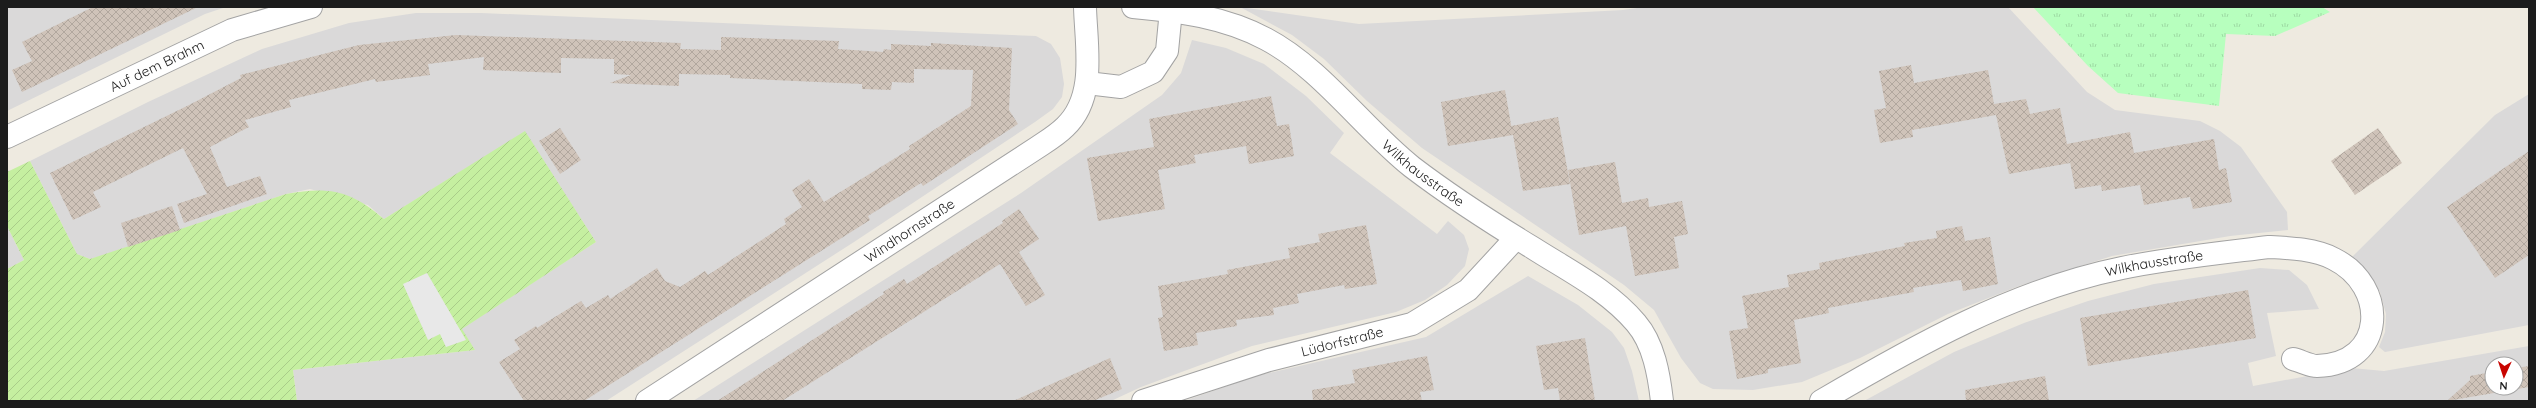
<svg xmlns="http://www.w3.org/2000/svg" width="2536" height="408" viewBox="0 0 2536 408" font-family="Quicksand,sans-serif">
<defs>
<pattern id="park-tufts" width="24" height="20" patternUnits="userSpaceOnUse"><rect width="24" height="20" fill="#b7ffbe"/><path d="M3 7l-1-3M5 7V3M7 7l1-3M15 17l-1-3M17 17v-4M19 17l1-3" fill="none" stroke="#9ddaa3"/></pattern>
<pattern id="garden-furrows" width="10" height="10" patternUnits="userSpaceOnUse"><rect width="10" height="10" fill="#c5efa0"/><path d="M-1 1l2-2M0 10L10 0M9 11l2-2" fill="none" stroke="#a9cc89"/></pattern>
<pattern id="building-cross-hatch" width="8" height="8" patternUnits="userSpaceOnUse"><rect width="8" height="8" fill="#cfc3b9"/><path d="M0 0l8 8M0 8l8-8" fill="none" stroke="#b1a79e"/></pattern>
</defs>
<rect width="100%" height="100%" fill="#eeeae0"/>
<g fill="#dad9d9" fill-rule="evenodd">
<path d="M 7,7 L 226,7 L 205,14 L 7,111 Z"/>
<path d="M 1240,7 L 1359,24 L 1623,10 L 1644,7 L 2008,7 L 2087,92 L 2115,110 L 2200,121 L 2220,131 L 2241,147 L 2287,212 L 2288,230 L 2230,236 L 2112,256 L 2019,286 L 1948,314 L 1860,358 L 1802,382 L 1753,390 L 1713,389 L 1700,383 L 1681,358 L 1654,310 L 1624,285 L 1422,148 L 1367,101 L 1324,59 L 1292,35 Z"/>
<path d="M 416,13 L 481,13 L 1036,36 L 1051,44 L 1060,58 L 1064,84 L 1062,97 L 1053,109 L 1035,122 L 854,242 L 606,401 L 297,401 L 293,370 L 475,350 L 461,329 L 596,242 L 525,132 L 384,219 L 368,205 L 310,189 L 286,194 L 101,256 L 90,259 L 77,254 L 30,161 L 148,102 L 262,49 L 349,23 Z"/>
<path d="M 1192,40 L 1226,48 L 1264,64 L 1306,96 L 1344,133 L 1330,153 L 1437,234 L 1448,221 L 1464,235 L 1469,249 L 1465,266 L 1447,285 L 1425,300 L 1396,312 L 1252,346 L 1141,387 L 1111,401 L 693,401 L 1021,193 L 1162,95 L 1181,73 Z"/>
<path d="M 2529,94 L 2529,325 L 2385,352 L 2379,347 L 2385,332 L 2386,314 L 2380,292 L 2369,274 L 2350,259 L 2495,115 Z"/>
<path d="M 7,226 L 24,260 L 7,269 Z"/>
<path d="M 2260,268 L 2289,270 L 2307,285 L 2319,309 L 2267,313 L 2276,356 L 2248,363 L 2253,386 L 2351,368 L 2384,371 L 2529,346 L 2529,401 L 1864,401 L 1954,352 L 2024,323 L 2088,301 L 2154,284 ZM 2492,364 L 2516,364 L 2516,388 L 2492,388 Z"/>
<path d="M 1528,276 L 1578,305 L 1612,332 L 1624,348 L 1632,371 L 1639,401 L 1184,401 L 1256,376 L 1426,337 Z"/>
</g>
<path fill="url(#park-tufts)" d="M 2033,7 L 2322,7 L 2330,12 L 2275,36 L 2226,34 L 2219,106 L 2118,93 L 2088,66 Z"/>
<path fill="url(#garden-furrows)" d="M 525,131 L 596,242 L 462,329 L 475,350 L 293,370 L 297,401 L 7,401 L 7,269 L 24,260 L 7,226 L 7,172 L 30,161 L 77,254 L 90,259 L 286,194 C 328,186 351,190 384,219 Z"/>
<path fill="#e8e8e8" d="M 427,273 L 466,340 L 446,347 L 440,334 L 428,340 L 403,284 Z"/>
<g fill="url(#building-cross-hatch)">
<path d="M 93,7 L 198,7 L 22,92 L 12,70 L 32,61 L 22,42 Z"/>
<path d="M 456,35 L 681,43 L 680,49 L 721,50 L 721,37 L 839,41 L 838,49 L 883,52 L 884,49 L 891,50 L 891,44 L 931,46 L 931,43 L 1012,48 L 1009,110 L 1018,124 L 923,186 L 921,183 L 868,216 L 870,220 L 584,401 L 524,401 L 499,362 L 520,349 L 514,340 L 536,326 L 537,328 L 581,301 L 586,308 L 608,295 L 610,299 L 657,268 L 665,281 L 680,287 L 705,271 L 708,275 L 786,224 L 784,219 L 802,207 L 792,190 L 809,179 L 824,202 L 910,149 L 909,146 L 971,106 L 973,70 L 914,69 L 914,83 L 892,82 L 891,90 L 862,89 L 862,84 L 730,78 L 730,75 L 679,74 L 679,86 L 610,83 L 631,75 L 614,74 L 614,59 L 561,58 L 561,73 L 483,70 L 484,57 L 428,64 L 430,75 L 376,82 L 375,79 L 289,100 L 291,107 L 245,120 L 249,127 L 210,147 L 227,187 L 260,176 L 267,194 L 184,223 L 177,204 L 207,194 L 183,148 L 93,192 L 101,207 L 73,220 L 50,173 L 189,105 L 241,78 L 240,75 L 359,45 Z"/>
<path d="M 1911,65 L 1914,83 L 1988,70 L 1994,104 L 2026,99 L 2030,114 L 2060,108 L 2067,144 L 2130,132 L 2134,153 L 2214,139 L 2219,170 L 2226,168 L 2232,202 L 2193,209 L 2190,197 L 2144,205 L 2140,185 L 2102,191 L 2101,185 L 2075,189 L 2068,151 L 2070,163 L 2009,174 L 1996,115 L 1912,130 L 1913,137 L 1880,143 L 1874,110 L 1886,108 L 1879,71 Z"/>
<path d="M 1505,90 L 1512,130 L 1511,126 L 1558,117 L 1570,184 L 1523,191 L 1513,135 L 1448,146 L 1441,102 Z"/>
<path d="M 1271,96 L 1277,126 L 1289,124 L 1294,156 L 1249,164 L 1246,146 L 1194,155 L 1196,163 L 1158,170 L 1165,209 L 1098,221 L 1087,158 L 1154,147 L 1149,119 Z"/>
<path d="M 560,128 L 581,160 L 560,174 L 539,141 Z"/>
<path d="M 2378,128 L 2402,163 L 2355,195 L 2331,161 Z"/>
<path d="M 2529,151 L 2529,255 L 2495,278 L 2447,207 Z"/>
<path d="M 1615,162 L 1622,203 L 1648,198 L 1649,207 L 1682,201 L 1688,234 L 1674,237 L 1679,268 L 1635,276 L 1626,226 L 1579,235 L 1568,170 Z"/>
<path d="M 172,206 L 180,230 L 128,247 L 121,223 Z"/>
<path d="M 1019,209 L 1039,239 L 1019,252 L 1045,295 L 1026,306 L 1000,264 L 782,401 L 717,401 L 884,294 L 883,292 L 904,279 L 907,284 L 1003,223 L 1002,221 Z"/>
<path d="M 1366,225 L 1377,284 L 1345,289 L 1344,285 L 1297,294 L 1299,303 L 1273,308 L 1274,315 L 1236,320 L 1237,326 L 1196,333 L 1198,345 L 1164,351 L 1158,318 L 1163,317 L 1158,286 L 1228,274 L 1227,270 L 1290,258 L 1288,248 L 1320,242 L 1318,234 Z"/>
<path d="M 1962,226 L 1965,241 L 1990,237 L 1998,284 L 1963,291 L 1961,280 L 1913,288 L 1914,292 L 1828,308 L 1829,313 L 1794,320 L 1801,363 L 1768,369 L 1768,373 L 1737,379 L 1729,331 L 1748,328 L 1742,296 L 1789,287 L 1787,275 L 1820,269 L 1819,263 L 1905,246 L 1904,243 L 1937,238 L 1936,231 Z"/>
<path d="M 2248,290 L 2256,338 L 2088,366 L 2080,318 Z"/>
<path d="M 1585,338 L 1595,401 L 1560,401 L 1558,388 L 1544,390 L 1536,346 Z"/>
<path d="M 1427,356 L 1434,390 L 1420,392 L 1422,401 L 1313,401 L 1312,390 L 1355,383 L 1352,370 Z"/>
<path d="M 1110,358 L 1122,389 L 1093,401 L 1013,401 Z"/>
<path d="M 2529,366 L 2529,387 L 2447,401 L 2470,380 L 2470,376 L 2492,372 L 2492,388 L 2516,388 L 2516,368 Z"/>
<path d="M 2045,376 L 2049,401 L 1966,401 L 1965,390 Z"/>
</g>
<g fill="none" stroke-linecap="round" stroke-linejoin="round">
<defs>
<g id="minor">
<path id="s1" d="M 1133,7 C 1179,11 1225,17 1266,39 C 1321,68 1364,129 1412,167 C 1450,196 1492,223 1533,248 C 1569,271 1608,290 1636,323 C 1654,344 1659,375 1662,401"/>
<path d="M 1087,83 L 1121,87 L 1153,72 L 1167,51 L 1171,10"/>
<path id="s2" d="M 7,137 L 232,30 L 311,7"/>
<path id="s3" d="M 647,401 L 1038,147 C 1047,141 1057,135 1065,127 C 1097,97 1086,46 1085,7"/>
<path id="s4" d="M 1143,401 L 1269,360 L 1412,324 L 1468,290 L 1516,238"/>
<path id="s5" d="M 1821,401 C 1915,346 2014,290 2122,268 C 2170,258 2220,253 2269,247 C 2290,248 2315,249 2334,259 C 2388,286 2387,364 2317,366 C 2310,366 2301,361 2293,359"/>
</g>
</defs>
<use href="#minor" stroke="#a3a3a3" stroke-width="24"/>
<use href="#minor" stroke="#fff" stroke-width="22"/>
</g>
<g text-anchor="middle" dominant-baseline="central" stroke-width="3.5" stroke-linejoin="round" paint-order="stroke">
<g font-size="14" fill="#1c1c1c" stroke="#fff">
<text stroke="none"><textPath href="#s2" startOffset="166">Auf dem Brahm</textPath></text>
<text stroke="none"><textPath href="#s1" startOffset="345">Wilkhausstraße</textPath></text>
<text stroke="none"><textPath href="#s3" startOffset="313">Windhornstraße</textPath></text>
<text stroke="none"><textPath href="#s5" startOffset="363">Wilkhausstraße</textPath></text>
<text stroke="none"><textPath href="#s4" startOffset="208">Lüdorfstraße</textPath></text>
</g>
</g>
<rect width="2536" height="408" fill="none" stroke="#1c1c1c" stroke-width="16"/>
<g transform="translate(2504 376) rotate(183)"><circle r="19" fill="#ffffff" stroke="#a4a4a4"/>
<path d="M0-3L7 15L0 10L-7 15Z" fill="#c80400"/>
<text y="-6" font-size="11" font-weight="bold" text-anchor="middle" fill="#1c1c1c">N</text>
</g>
</svg>
